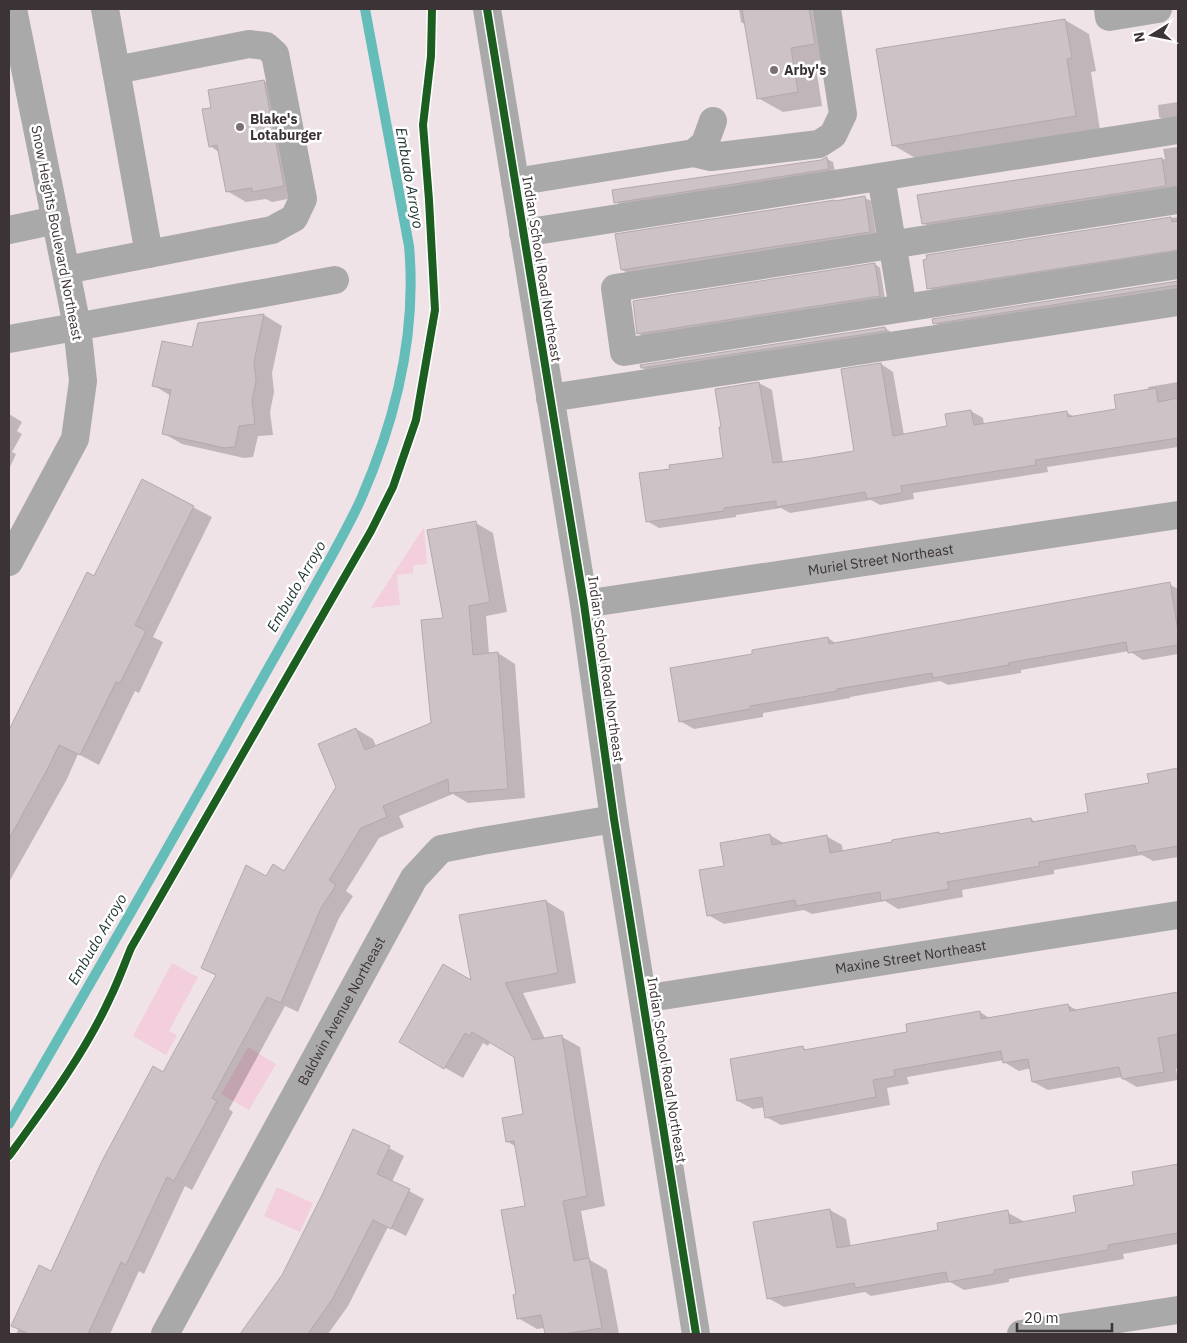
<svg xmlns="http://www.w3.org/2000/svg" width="1187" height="1343" viewBox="0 0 1187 1343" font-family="'IBM Plex Sans',sans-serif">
<rect width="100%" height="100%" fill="#f0e3e8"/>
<g fill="#f3cedd">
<path d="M 424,527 L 427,564 L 413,565 L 413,573 L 397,575 L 400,605 L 371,608 Z"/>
<path d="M 172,963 L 198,977 L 169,1031 L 177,1035 L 166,1055 L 133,1036 Z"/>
<path d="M 248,1047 L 276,1064 L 249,1110 L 221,1094 Z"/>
<path d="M 277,1187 L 313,1203 L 300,1232 L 264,1216 Z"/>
</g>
<g fill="#0003">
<path d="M 739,9 L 831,9 L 839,58 L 815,61 L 822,106 L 783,112 L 758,98 L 746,25 L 741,22 Z"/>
<path d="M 1065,20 L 1089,34 L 1096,71 L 1091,72 L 1100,130 L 917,159 L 893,145 L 877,50 Z"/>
<path d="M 264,81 L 283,92 L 303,196 L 272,202 L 266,199 L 246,202 L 227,191 L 219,152 L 210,146 L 212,109 Z"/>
<path d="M 1178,102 L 1178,118 L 1165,120 L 1159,117 L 1158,105 Z"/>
<path d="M 1178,147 L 1178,188 L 929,227 L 923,223 L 919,196 L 1165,159 L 1163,149 Z"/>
<path d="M 827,159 L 833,162 L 835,172 L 621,205 L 615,202 Z"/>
<path d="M 865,198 L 871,201 L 876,235 L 628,273 L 622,270 Z"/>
<path d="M 1178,217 L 1178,253 L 934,291 L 929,288 L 928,256 Z"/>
<path d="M 875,264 L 880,268 L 885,299 L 644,337 L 638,333 Z"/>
<path d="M 1178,282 L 1178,289 L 940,326 L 934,323 L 933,320 Z"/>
<path d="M 264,315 L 282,326 L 272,373 L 274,392 L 270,412 L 273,435 L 258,436 L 253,457 L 244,458 L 182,444 L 163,433 L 171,396 L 153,385 L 193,349 L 199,325 Z"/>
<path d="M 885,328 L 891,332 L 891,334 L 648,371 L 642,368 Z"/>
<path d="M 881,364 L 893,372 L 904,435 L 949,427 L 971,411 L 983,418 L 984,425 L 1067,413 L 1075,417 L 1118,410 L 1149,391 L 1148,387 L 1178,382 L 1178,447 L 1047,467 L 1048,472 L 913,493 L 914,499 L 880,505 L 871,500 L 790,513 L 781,508 L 736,515 L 736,517 L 659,528 L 647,521 L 725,459 L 722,428 L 716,390 L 759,383 L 772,390 L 783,463 L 856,452 Z"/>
<path d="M 9,414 L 22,422 L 17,431 L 22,434 L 12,452 L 16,454 L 9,469 Z"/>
<path d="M 142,481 L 212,517 L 153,637 L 163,642 L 139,693 L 135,691 L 99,765 L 78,754 L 67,779 L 9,882 L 9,733 L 87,574 L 95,578 Z"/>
<path d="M 476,523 L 493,533 L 507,612 L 486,616 L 489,654 L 498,653 L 515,664 L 525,798 L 468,803 L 453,794 L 399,816 L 404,827 L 379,838 L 346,891 L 353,896 L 339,918 L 298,1012 L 285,1006 L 229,1109 L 233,1112 L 192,1190 L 185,1186 L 144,1274 L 139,1271 L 110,1334 L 16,1334 L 164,1074 L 217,976 L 202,967 L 266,878 L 284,872 L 337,787 L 356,729 L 373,739 L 376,746 L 432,724 L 444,619 Z"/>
<path d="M 1169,584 L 1178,589 L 1178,654 L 1143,660 L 1129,651 L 1021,670 L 1021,673 L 948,685 L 940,681 L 850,697 L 850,698 L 763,713 L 763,717 L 694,729 L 680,721 L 754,655 L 828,638 L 837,644 Z"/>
<path d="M 1178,770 L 1178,857 L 1153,861 L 1142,855 L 1054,870 L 1054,874 L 962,890 L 963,897 L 898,909 L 885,901 L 812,914 L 804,910 L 724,924 L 708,915 L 726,867 L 770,835 L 785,844 L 826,836 L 842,845 L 843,852 L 938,833 L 942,835 L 1031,819 L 1037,823 L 1090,813 L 1150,784 L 1149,775 Z"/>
<path d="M 546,901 L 564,912 L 576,983 L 523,993 L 545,1039 L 562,1037 L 580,1047 L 605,1206 L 581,1211 L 590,1260 L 607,1270 L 619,1334 L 546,1334 L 545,1328 L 537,1329 L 518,1318 L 518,1295 L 527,1207 L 516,1147 L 507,1141 L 525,1115 L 515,1057 L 490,1042 L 488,1046 L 483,1043 L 463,1078 L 400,1042 L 473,982 Z"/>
<path d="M 1178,993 L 1178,1068 L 1176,1069 L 1178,1080 L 1137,1087 L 1123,1079 L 1122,1077 L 1048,1090 L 1033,1082 L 1031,1068 L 1019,1071 L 1004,1062 L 1004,1060 L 907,1077 L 909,1084 L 887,1088 L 890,1105 L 781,1125 L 766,1117 L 765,1107 L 753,1109 L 738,1101 L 803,1048 L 807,1050 L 909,1033 L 980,1012 L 991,1019 L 1068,1005 L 1078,1011 Z"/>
<path d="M 389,1148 L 404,1156 L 392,1182 L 424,1199 L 406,1236 L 388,1227 L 348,1306 L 328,1334 L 242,1334 L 283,1276 Z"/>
<path d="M 1178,1165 L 1178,1244 L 1123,1254 L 1124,1259 L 1009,1279 L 1009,1282 L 964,1290 L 950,1282 L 871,1296 L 865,1292 L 784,1307 L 768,1298 L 755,1223 L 830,1210 L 846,1219 L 851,1247 L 940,1232 L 1007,1212 L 1023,1221 L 1023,1223 L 1078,1213 L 1136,1186 L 1134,1173 Z"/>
</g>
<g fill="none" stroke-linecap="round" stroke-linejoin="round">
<path stroke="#65bdba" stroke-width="10" d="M 9,1124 C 82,998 155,871 226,744 C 251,698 277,653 303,607 C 323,571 344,536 361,499 C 396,419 417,333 409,246 L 365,9"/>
</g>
<g fill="#cdc3c7" stroke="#b3a9ad">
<path d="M 742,9 L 809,9 L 815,44 L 791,48 L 798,92 L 757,99 Z"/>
<path d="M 1065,19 L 1072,58 L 1067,59 L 1076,116 L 892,146 L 876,49 Z"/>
<path d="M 264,80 L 284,186 L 252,192 L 252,188 L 226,192 L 217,145 L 209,147 L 202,109 L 211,108 L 208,90 Z"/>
<path d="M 827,157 L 829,169 L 614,203 L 612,190 L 821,160 Z"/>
<path d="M 1162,158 L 1166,186 L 922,224 L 917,195 Z"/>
<path d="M 865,196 L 870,232 L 621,270 L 615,234 L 835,200 L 835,201 Z"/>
<path d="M 1171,217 L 1172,222 L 1178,221 L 1178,250 L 927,289 L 923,260 L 927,259 L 926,255 Z"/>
<path d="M 875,263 L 880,296 L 637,334 L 633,301 Z"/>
<path d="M 1178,281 L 1178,285 L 933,324 L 932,319 Z"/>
<path d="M 264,314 L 254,362 L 256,381 L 252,400 L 255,424 L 239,426 L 235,447 L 224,448 L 162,434 L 171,390 L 152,386 L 162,341 L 192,347 L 198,323 Z"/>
<path d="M 885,327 L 886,331 L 641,368 L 640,365 Z"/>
<path d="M 881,363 L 893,436 L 947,426 L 945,414 L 971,410 L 974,425 L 1067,411 L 1068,417 L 1116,409 L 1114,395 L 1156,388 L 1158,402 L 1178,398 L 1178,438 L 1035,460 L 1036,465 L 901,486 L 902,493 L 867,499 L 865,492 L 776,507 L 776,501 L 724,508 L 724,511 L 646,522 L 639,473 L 670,469 L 669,465 L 723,458 L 719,427 L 721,427 L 715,389 L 759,382 L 773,463 L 805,459 L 854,451 L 841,369 Z"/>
<path d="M 142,479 L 194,506 L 135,625 L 146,631 L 120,683 L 116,682 L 80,755 L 59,745 L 48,768 L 9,839 L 9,730 L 87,572 L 94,576 Z"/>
<path d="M 476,521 L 490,602 L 469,606 L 473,655 L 498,652 L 508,789 L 449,793 L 448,779 L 383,806 L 387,817 L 361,828 L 329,880 L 336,885 L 321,908 L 281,1003 L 267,997 L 212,1098 L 217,1101 L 174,1181 L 167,1177 L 126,1265 L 121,1262 L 88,1334 L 29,1334 L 11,1326 L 39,1265 L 51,1271 L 102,1161 L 153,1066 L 163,1072 L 216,975 L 201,968 L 246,865 L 266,876 L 273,864 L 284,871 L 336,787 L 318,744 L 356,728 L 365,750 L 431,723 L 421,620 L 443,618 L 427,530 Z"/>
<path d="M 1170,582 L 1178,631 L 1178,645 L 1128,653 L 1126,642 L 1008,663 L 1009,665 L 933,678 L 932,673 L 837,689 L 837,691 L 750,706 L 750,709 L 679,722 L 670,668 L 752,654 L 752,650 L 828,637 L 829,644 Z"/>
<path d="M 1178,768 L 1178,846 L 1137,853 L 1135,845 L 1039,862 L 1040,866 L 947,882 L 949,889 L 881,901 L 880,892 L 796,906 L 795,900 L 707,916 L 699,870 L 724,866 L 720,843 L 770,834 L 772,845 L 827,835 L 830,853 L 892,842 L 892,840 L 939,832 L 939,834 L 1031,818 L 1032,822 L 1088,812 L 1085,794 L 1149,783 L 1147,774 Z"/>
<path d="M 546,900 L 558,973 L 505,983 L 533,1040 L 562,1035 L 587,1196 L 563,1201 L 574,1261 L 589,1258 L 602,1328 L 564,1334 L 545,1334 L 541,1315 L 517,1319 L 513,1295 L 516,1294 L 501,1210 L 525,1206 L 514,1141 L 506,1142 L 502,1118 L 523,1114 L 514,1057 L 472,1032 L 470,1036 L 465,1033 L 444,1069 L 399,1042 L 443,964 L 471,980 L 459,915 Z"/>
<path d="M 1178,992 L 1178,1034 L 1158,1038 L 1164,1072 L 1122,1079 L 1119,1067 L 1032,1082 L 1028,1059 L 1003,1063 L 1001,1051 L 894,1070 L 895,1076 L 873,1080 L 876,1097 L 765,1118 L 762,1097 L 737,1101 L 730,1059 L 803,1046 L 804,1050 L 907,1032 L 906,1024 L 980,1011 L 981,1019 L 1068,1004 L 1070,1011 Z"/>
<path d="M 353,1129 L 390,1146 L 377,1174 L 410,1189 L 391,1229 L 373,1220 L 333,1298 L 308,1334 L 240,1334 L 282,1275 L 322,1195 Z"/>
<path d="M 1178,1164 L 1178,1233 L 1108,1245 L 1108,1250 L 994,1270 L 994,1274 L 948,1282 L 946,1272 L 855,1288 L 854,1283 L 767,1299 L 753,1222 L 830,1209 L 837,1248 L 938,1230 L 937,1223 L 1008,1210 L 1010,1224 L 1076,1212 L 1073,1196 L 1134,1185 L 1132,1172 Z"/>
</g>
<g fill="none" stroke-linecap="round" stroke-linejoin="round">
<g stroke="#a9a9aa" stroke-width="28">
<path d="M 487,9 L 584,604 L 614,819 L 696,1334"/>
<path d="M 1108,9 L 1109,17 L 1158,9"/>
<path d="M 116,70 L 149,254"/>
<path d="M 694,153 L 705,143 L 713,121"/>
<path d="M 881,177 L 903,308"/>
<path d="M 515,182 L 694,153 L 711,157 L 819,144 L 833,135 L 843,114 L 827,9"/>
<path d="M 1178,200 L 615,288 L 624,352 L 1178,265"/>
<path d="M 9,230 L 56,220"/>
<path d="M 523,233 L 1178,130"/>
<path d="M 66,270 L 272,230 L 294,218 L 303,199 L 275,54 L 266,46 L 249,44 L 116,70 L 105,9"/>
<path d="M 9,339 L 335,280"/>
<path d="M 550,398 L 1178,302"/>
<path d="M 9,562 L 75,439 L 83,381 L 77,326 L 13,9"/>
<path id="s1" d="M 584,604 L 1178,515"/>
<path id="s2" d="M 643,999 L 1178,915"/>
<path id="s3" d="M 165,1334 L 414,878 L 441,849 L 482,841 L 614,819"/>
<path d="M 1021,1334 L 1178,1310"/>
</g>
<defs>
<g id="cycleway">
<path d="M 487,9 L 584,604 L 614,819 L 696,1334"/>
<path d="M 9,1156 C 44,1108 85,1053 110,998 C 118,982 124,965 131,948 L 371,531 L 393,487 L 416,420 L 435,310 L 429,200 L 423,125 L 431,56 L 432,9"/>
</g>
</defs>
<use href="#cycleway" stroke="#fff" stroke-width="11"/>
<use href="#cycleway" stroke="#1b5e20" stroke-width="8"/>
</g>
<g fill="#7b7175" stroke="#fff" stroke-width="2">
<circle cx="774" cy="70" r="5"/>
<circle cx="240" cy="127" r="5"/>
</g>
<g text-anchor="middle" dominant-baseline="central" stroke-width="5" stroke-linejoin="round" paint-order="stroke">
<g font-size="14" font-weight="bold" fill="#3c3337" stroke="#fff" text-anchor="start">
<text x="784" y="70">Arby's</text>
<text x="250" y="119">Blake's<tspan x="250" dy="16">Lotaburger</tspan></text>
</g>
<g font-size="14" fill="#3c3337" stroke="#fff">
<text transform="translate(57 233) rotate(79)">Snow Heights Boulevard Northeast</text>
<text transform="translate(542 269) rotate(81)">Indian School Road Northeast</text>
<text stroke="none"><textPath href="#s1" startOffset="300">Muriel Street Northeast</textPath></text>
<text transform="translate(606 669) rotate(82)">Indian School Road Northeast</text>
<text stroke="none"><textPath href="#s2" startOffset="271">Maxine Street Northeast</textPath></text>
<text stroke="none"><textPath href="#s3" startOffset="368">Baldwin Avenue Northeast</textPath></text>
<text transform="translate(667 1070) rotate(81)">Indian School Road Northeast</text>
</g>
<g font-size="15" font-style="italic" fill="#1c3230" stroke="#fff">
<text transform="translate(410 178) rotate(80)">Embudo Arroyo</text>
<text transform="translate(296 586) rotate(-60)">Embudo Arroyo</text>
<text transform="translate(97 939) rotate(-60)">Embudo Arroyo</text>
</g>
</g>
<rect width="1187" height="1343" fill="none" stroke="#3c3337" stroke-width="20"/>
<g transform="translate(1152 35) rotate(260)" stroke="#ffffff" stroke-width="4" paint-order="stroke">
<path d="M0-4L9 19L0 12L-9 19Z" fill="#3c3337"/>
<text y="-8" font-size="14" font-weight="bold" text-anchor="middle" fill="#3c3337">N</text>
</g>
<path d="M1017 1323v8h95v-8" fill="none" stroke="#3c3337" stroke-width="2.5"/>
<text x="1024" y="1323" font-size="15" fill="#3c3337" stroke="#ffffff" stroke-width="4" paint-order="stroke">20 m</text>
</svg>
